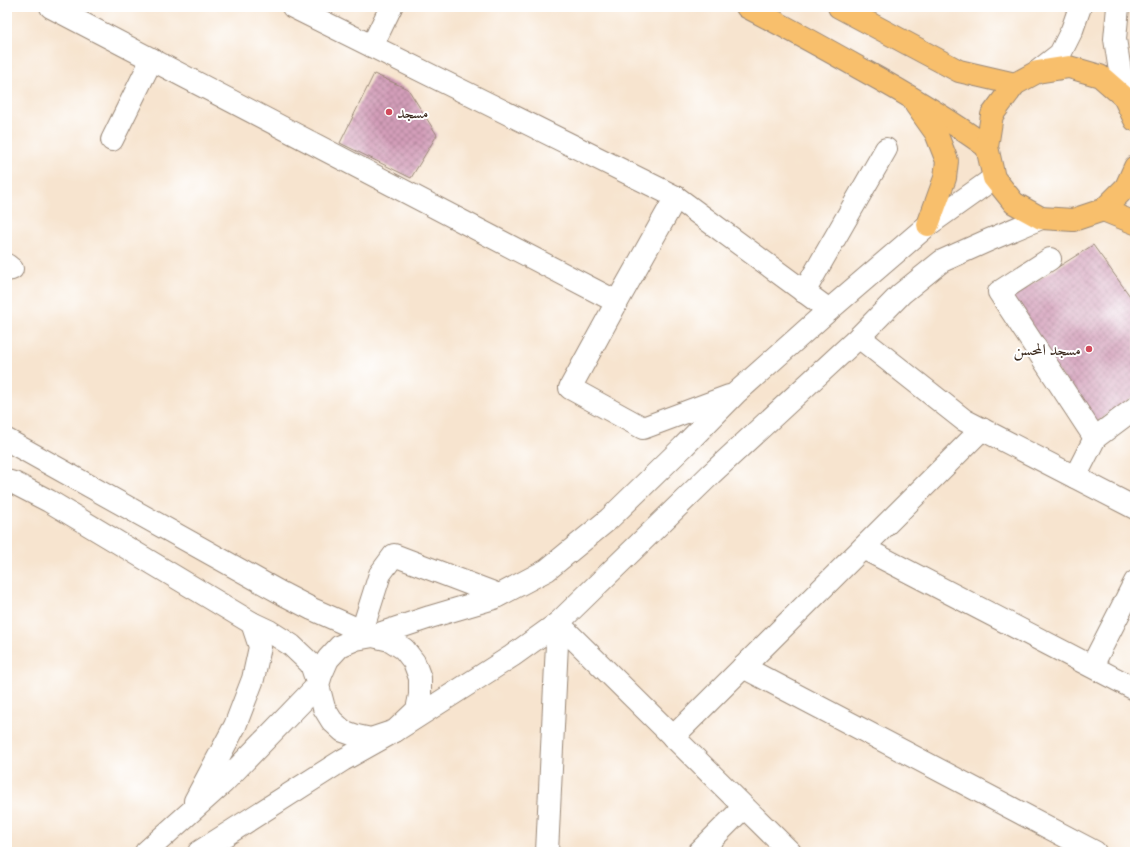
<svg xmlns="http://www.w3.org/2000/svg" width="1142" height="859" viewBox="0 0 1142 859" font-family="'Gentium Book Plus',Amiri,serif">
<defs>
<pattern id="building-cross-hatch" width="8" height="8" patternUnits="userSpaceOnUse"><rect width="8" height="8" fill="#d39eb9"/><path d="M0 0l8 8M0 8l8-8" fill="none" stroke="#ac8196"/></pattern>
</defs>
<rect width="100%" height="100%" fill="#fff"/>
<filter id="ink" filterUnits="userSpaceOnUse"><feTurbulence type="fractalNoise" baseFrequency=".025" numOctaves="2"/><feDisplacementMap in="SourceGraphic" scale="8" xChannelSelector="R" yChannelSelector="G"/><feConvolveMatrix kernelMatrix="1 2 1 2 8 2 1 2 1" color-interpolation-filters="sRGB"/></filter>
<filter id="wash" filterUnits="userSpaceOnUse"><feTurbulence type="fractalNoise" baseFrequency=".012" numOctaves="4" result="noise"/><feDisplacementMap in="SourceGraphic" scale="16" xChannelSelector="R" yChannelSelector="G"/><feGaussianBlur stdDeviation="0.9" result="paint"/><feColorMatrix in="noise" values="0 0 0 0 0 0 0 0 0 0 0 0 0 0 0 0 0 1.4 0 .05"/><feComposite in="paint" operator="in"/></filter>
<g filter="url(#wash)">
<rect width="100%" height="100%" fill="#f7e4cf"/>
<g id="blocks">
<g fill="url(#building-cross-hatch)">
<path d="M 374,74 L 408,89 L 437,135 L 411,178 L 340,143 Z"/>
<path d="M 1093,245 L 1135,303 L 1135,395 L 1093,425 L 1009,298 Z"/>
</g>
</g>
</g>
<g filter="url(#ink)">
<use href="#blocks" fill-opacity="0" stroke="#998776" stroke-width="1"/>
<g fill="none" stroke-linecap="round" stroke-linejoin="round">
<defs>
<g id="minor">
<path d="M 51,7 L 617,302 L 676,197"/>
<path d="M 293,7 L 676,197 L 829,310"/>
<path d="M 1118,7 L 1115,39 L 1124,97"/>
<path d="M 372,46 L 391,7"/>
<path d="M 1037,72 L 1060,54 L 1072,30 L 1080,7"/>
<path d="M 112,140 L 152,59"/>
<path d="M 1050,259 L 999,292 L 1095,438 L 1135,408"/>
<path d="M 7,265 L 12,269 L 7,270"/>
<path d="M 804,292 L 886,149"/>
<path d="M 617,302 L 570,388 L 643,428 L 729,396"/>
<path d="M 859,337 L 964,420 L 1135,508"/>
<path d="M 7,440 L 283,594 L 312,609 L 373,636 L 390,640 L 404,649 L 414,662 L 420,678 L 420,695 L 417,710 L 395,731 L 371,739 L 357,736 L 343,731 L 332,721 L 324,708 L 318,685 L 321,675 L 328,659 L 340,646 L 356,639 L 373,636 L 430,617 L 494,598 L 547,570 L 609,519 L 683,447 L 736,393 L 829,310 L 928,225 L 994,178"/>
<path d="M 1075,477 L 1095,438"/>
<path d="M 7,481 L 14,483 L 49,501 L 252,623 L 269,631 L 291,645 L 311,664 L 318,685 L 224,782 L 146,852"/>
<path d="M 863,548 L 1135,689"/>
<path d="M 558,623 L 790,852"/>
<path d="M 362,631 L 380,574 L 394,555 L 499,595"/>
<path d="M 1092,666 L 1135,582"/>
<path d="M 743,667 L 1095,852"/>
<path d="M 673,737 L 982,429"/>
<path d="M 195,801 L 235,726 L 253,679 L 260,647 L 252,623"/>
<path d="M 199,852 L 343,760 L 395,731 L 512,656 L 558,623 L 711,474 L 859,337 L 901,294 L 942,261 L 989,240 L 1041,218"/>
<path d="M 547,852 L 558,623"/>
<path d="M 699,852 L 744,807"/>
</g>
<g id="major">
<path d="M 747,7 C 786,27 824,48 863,70 C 905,93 947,118 987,147"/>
<path d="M 839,7 L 959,71 L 1015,84"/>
<path d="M 916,105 L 936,133 L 947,161 L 945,178 L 928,225"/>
<path d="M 1135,120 L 1124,97 L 1100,76 L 1069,67 L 1037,72 L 1015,84 L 992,115 L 987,147 L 994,178 L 1014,203 L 1041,218 L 1073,220 L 1103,210 L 1126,187 L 1135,167"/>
<path d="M 1103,210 L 1135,223"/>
</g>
</defs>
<use href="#minor" stroke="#998776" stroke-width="24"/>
<use href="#major" stroke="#998776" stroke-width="24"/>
<use href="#minor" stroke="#fff" stroke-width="22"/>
<use href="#major" stroke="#f8bf6c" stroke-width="22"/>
</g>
</g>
<g fill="#d1495b" stroke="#fff" stroke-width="1.5">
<circle cx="389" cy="112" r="4"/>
<circle cx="1089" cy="349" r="4"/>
</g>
<g text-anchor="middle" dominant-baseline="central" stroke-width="4" stroke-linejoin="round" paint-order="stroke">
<g font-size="16" fill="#3b2a1e" stroke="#fff" text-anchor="start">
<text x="397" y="112">مسجد</text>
<text x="1081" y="349" text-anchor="end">مسجد المحسن</text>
</g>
</g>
<rect width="1142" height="859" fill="none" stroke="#fff" stroke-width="24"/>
</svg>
